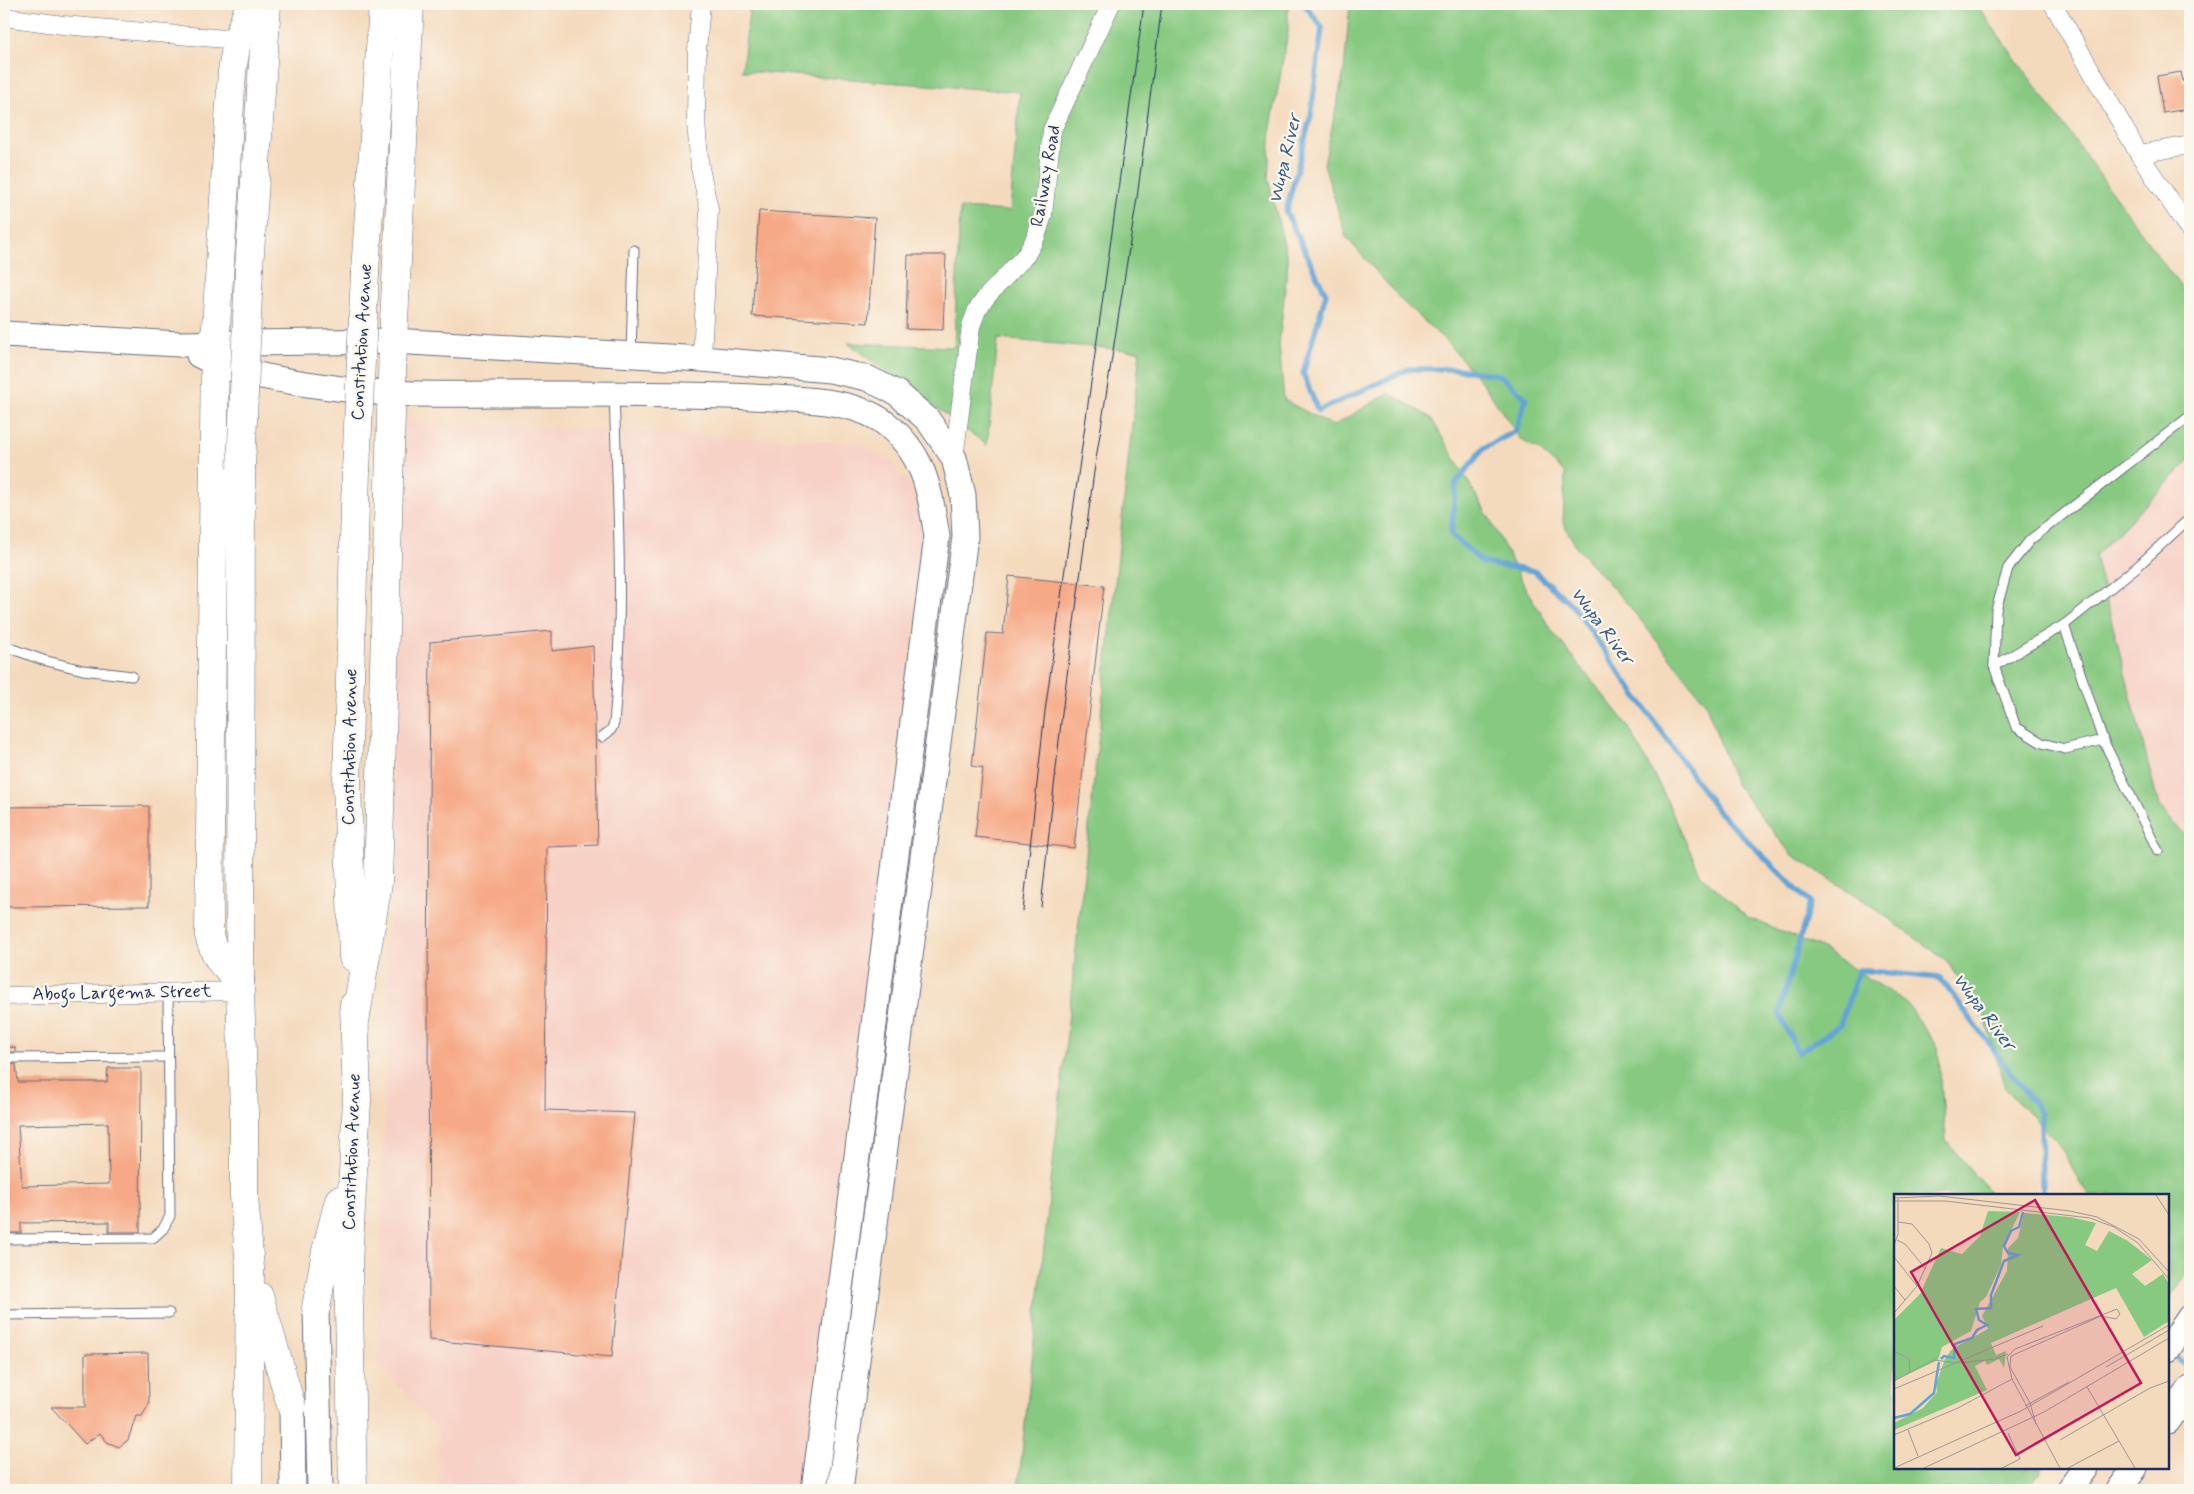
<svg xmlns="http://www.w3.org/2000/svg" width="2194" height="1494" viewBox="0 0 2194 1494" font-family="Mynerve,sans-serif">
<rect width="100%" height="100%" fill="#fbf7ec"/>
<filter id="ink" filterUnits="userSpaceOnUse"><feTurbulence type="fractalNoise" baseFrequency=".02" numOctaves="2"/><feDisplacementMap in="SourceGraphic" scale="10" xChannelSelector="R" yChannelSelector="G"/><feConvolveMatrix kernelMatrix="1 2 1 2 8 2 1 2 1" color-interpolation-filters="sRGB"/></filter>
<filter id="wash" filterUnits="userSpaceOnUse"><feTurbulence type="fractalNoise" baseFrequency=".0096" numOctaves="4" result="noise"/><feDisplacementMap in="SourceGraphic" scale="20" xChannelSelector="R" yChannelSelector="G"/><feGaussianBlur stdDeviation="1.12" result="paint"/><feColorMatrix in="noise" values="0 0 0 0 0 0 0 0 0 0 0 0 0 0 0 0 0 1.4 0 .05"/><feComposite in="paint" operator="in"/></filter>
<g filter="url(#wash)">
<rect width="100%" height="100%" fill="#f4dabd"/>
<g fill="#f7d1c6">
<path d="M 402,421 L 859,443 L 889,460 L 918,495 L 926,535 L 800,1490 L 439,1490 L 438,1430 L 378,1363 Z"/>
<path d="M 2190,443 L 2190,977 L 2080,526 Z"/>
</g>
<g fill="#87c981" stroke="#517c70">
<path d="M 750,4 L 1288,4 L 1288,32 L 1271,127 L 1268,179 L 1288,261 L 1279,344 L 1284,400 L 1333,426 L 1389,393 L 1431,418 L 1490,519 L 1526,589 L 1552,631 L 1628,726 L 1666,798 L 1701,875 L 1749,918 L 1819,947 L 1906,1002 L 1938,1047 L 1946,1141 L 1992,1195 L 1895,1195 L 1895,1468 L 2042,1468 L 2026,1490 L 1018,1490 L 1140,351 L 998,339 L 987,445 L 848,343 L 954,347 L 960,208 L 1010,211 L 1020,92 L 742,71 Z"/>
<path d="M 1350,4 L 1976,4 L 2190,300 L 2190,460 L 2095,556 L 2159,806 L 2190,842 L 2190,1269 L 2169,1299 L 2168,1195 L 2089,1195 L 2079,1182 L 2060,1145 L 2005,1088 L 1984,1015 L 1947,961 L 1863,900 L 1791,854 L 1735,783 L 1705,702 L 1630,607 L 1577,548 L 1563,523 L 1565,473 L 1538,449 L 1521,440 L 1484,385 L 1445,340 L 1403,302 L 1346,237 L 1324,164 L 1344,71 Z"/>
</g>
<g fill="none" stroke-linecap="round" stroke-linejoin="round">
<g stroke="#62a4d6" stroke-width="5.5">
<path d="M 1304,4 L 1322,27 L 1311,115 L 1286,212 L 1326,294 L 1303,373 L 1318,411 L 1409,369 L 1456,369 L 1500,375 L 1526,398 L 1516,431 L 1484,448 L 1456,483 L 1451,534 L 1483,563 L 1534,571 L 1573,606 L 1716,809 L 1810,903 L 1779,1013 L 1798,1053 L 1840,1025 L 1859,970 L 1940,978 L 2041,1113 L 2042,1195"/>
<path d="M 2173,1351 L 2190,1373"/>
</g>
</g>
<g id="blocks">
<g fill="#f6a986" fill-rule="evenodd">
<path d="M 2181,72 L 2183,82 L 2190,81 L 2190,100 L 2186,100 L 2188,109 L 2163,113 L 2157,76 Z"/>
<path d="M 759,211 L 875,218 L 868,323 L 752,316 Z"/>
<path d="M 908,255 L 946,255 L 943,330 L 906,329 Z"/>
<path d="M 1009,576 L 1104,586 L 1074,848 L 975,837 L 983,768 L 972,766 L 987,633 L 1003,634 Z"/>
<path d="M 552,631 L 552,651 L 593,646 L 598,845 L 547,847 L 545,1110 L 635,1113 L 612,1357 L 429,1340 L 428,996 L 430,642 Z"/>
<path d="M 149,806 L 149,906 L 4,907 L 4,807 Z"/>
<path d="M 15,1047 L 15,1052 L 4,1052 L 4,1048 Z"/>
<path d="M 4,1064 L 16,1064 L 18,1082 L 107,1082 L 108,1068 L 141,1068 L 140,1232 L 109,1232 L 109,1222 L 21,1223 L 21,1233 L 4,1233 ZM 108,1123 L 109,1184 L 22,1186 L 18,1125 Z"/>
<path d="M 148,1353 L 149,1404 L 142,1416 L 136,1416 L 128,1440 L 119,1447 L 107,1442 L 100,1433 L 85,1444 L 51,1407 L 85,1407 L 85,1354 Z"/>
</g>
</g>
</g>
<g filter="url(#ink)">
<use href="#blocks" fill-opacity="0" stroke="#676b7f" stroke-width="1"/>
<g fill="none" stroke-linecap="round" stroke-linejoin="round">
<defs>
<g id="lane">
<path d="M 631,354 L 634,250"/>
<path d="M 2064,625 L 2103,740 L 2158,851"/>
<path d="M 4,646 L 43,660 L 83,670 L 132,676"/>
<path d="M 1994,666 L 2064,625 L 2138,566 L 2190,518"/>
<path d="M 602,737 L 611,730 L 614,723 C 624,614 618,504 614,395"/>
<path d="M 2103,740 L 2065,749 L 2042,743 L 2016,727 L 1994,666 L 1996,610 L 2008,568 L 2030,540 L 2190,416"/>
<path d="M 4,1058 L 167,1057"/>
<path d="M 4,1239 L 153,1238 L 163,1229 L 170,1216 L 168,993"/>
<path d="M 4,1315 L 169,1313"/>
</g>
<g id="street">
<path d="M 701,4 L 697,50 L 696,123 L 700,168 L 709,209 L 702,359"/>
<path d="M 2053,4 L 2139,154 L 2190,231"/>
<path d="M 4,17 L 63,25 L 237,40"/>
<path d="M 2139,154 L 2190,145"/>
<path d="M 954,458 L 971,326 L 977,310 L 987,296 L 1026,255 L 1036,237 L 1043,215 L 1052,130 L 1111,4"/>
<path d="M 4,996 L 240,991"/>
</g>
<g id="secondary">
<path d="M 4,334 L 179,344 L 393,341 L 702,359 L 830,370 L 867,378 L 897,393 L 928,420 L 954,458 L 963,495 L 965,537 L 840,1490"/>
<path d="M 199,355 C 229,371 261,376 294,382 C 326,387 359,392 392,393 C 427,395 461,394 496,394 C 581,394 667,393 753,397 C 792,399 852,398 885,423 C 925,454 929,489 937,536 L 814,1490"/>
<path d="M 316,1308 L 320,1490"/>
<path d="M 2168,1349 L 2190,1317"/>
<path d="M 292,1408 L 293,1490"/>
<path d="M 2168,1421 L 2190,1389"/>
<path d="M 2069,1490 L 2085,1468"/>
<path d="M 2119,1490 L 2135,1468"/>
</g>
<g id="primary">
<path d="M 249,268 L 267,4"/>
<path d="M 365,272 L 383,4"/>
<path d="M 241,469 L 240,991 L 244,1112 L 244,1196 L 250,1268 L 248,1490"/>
<path d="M 353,957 L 347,783 L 356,471"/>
<path d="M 240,980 C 221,966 216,958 209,936 L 215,343 L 232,72 L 237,40 L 250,4"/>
<path d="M 355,1022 L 378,883 L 393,341 L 410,4"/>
<path d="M 259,1296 L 292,1408"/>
<path d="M 316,1308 L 326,1251 L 339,1200"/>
<path d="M 353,1490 L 348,1263 L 357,1100 L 354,1005"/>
</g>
</defs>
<use href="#lane" stroke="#676b7f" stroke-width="11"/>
<use href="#street" stroke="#676b7f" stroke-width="19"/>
<use href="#secondary" stroke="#676b7f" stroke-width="27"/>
<use href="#primary" stroke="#676b7f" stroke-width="29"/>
<use href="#lane" stroke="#fff" stroke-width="9"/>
<use href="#street" stroke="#fff" stroke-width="18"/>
<use href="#secondary" stroke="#fff" stroke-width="25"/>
<use href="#primary" stroke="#fff" stroke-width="28"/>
<g stroke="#1b2f5e" stroke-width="1">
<path d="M 1041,907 L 1062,713 L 1094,472 L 1137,198 L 1162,4"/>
<path d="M 1023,911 L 1045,711 L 1144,4"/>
</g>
<defs>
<g id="primary-bridge">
<path d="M 241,469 L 249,268"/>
<path d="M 356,471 L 365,272"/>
</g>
</defs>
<use href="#primary-bridge" stroke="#676b7f" stroke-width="29" stroke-linecap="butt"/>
<use href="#primary-bridge" stroke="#fff" stroke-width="28"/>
</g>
</g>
<g text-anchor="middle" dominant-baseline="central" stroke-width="4.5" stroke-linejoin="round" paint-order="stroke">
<g font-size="18" fill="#1b2f5e" stroke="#fbf7ec">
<text transform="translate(1046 176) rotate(-80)">Railway Road</text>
<text transform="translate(362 342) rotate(-87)">Constitution Avenue</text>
<text transform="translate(350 747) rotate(-89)">Constitution Avenue</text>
<text transform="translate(122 993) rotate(-1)">Abogo Largema Street</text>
<text transform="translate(352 1152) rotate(-88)">Constitution Avenue</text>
</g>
<g font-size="19" font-style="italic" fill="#345888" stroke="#fbf7ec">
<text transform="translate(1285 159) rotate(-77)">Wupa River</text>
<text transform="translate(1602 626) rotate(53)">Wupa River</text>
<text transform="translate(1984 1012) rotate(53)">Wupa River</text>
</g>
</g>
<g transform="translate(1894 1194)">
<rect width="275" height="275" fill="#f4dabd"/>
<path d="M 94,17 L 126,18 L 109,53 L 107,71 L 92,103 L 86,108 L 77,137 L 48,153 L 44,166 L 0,187 L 0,126 L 26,100 L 47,54 L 68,60 L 86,42 ZM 130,19 L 176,23 L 202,29 L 191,51 L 203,57 L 215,37 L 234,47 L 258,66 L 238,80 L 251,92 L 269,80 L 275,90 L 275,127 L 250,143 L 222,94 L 97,149 L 102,161 L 112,157 L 110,174 L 105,165 L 93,171 L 91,167 L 81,172 L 93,196 L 0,236 L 0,229 L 29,214 L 43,198 L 42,190 L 51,165 L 58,155 L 94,135 L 88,122 L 113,77 L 114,54 L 124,44 Z" fill="#87c981"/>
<path fill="none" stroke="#62a4d6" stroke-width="2.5" d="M 47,165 L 50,162 L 60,164 L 61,150 L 78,144 L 83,136 L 93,131 L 85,126 L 82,115 L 97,114 L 97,101 L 110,67 L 124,61 L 114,59 L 110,52 L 117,37 L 125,33 L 129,18M 0,224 L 16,220 L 40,199 L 45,168"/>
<path fill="none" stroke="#9d9697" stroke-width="1" d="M 262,1 L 275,21M 0,4 L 46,2 L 176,17 L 203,23 L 245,45 L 275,78M 0,7 L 51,7 L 196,24 L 220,33 L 244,49 L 275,85M 3,46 L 11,50 L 32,75M 0,51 L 4,40 L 4,5M 0,63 L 23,92M 0,92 L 11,106M 0,119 L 23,92 L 38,59 L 35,50 L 18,30 L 4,28M 0,157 L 15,165 L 16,179M 212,173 L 275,136M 0,187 L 39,166 L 65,169 L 101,165 L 114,160M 193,193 L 241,274M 0,195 L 149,132M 131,212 L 175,188M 142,230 L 136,209 L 116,173 L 117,162 L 207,122 L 222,125 L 226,120 L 223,115 L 121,155 L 113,163 L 118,185 L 166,274M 14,236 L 24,262M 0,241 L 64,214 L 118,185M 166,246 L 256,194 L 275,187M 0,274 L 127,217 L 275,131M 30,274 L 150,218 L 275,144M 108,274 L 126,265 L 114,239M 174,274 L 225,247"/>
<path fill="#c2185b" fill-opacity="0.15" stroke="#c2185b" stroke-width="2.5" d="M 141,6 L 247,189 L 122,261 L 17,78 Z"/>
<rect width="275" height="275" fill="none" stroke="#1b2f5e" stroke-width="2.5"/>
</g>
<rect width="2194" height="1494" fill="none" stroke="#fbf7ec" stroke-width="20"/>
</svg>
